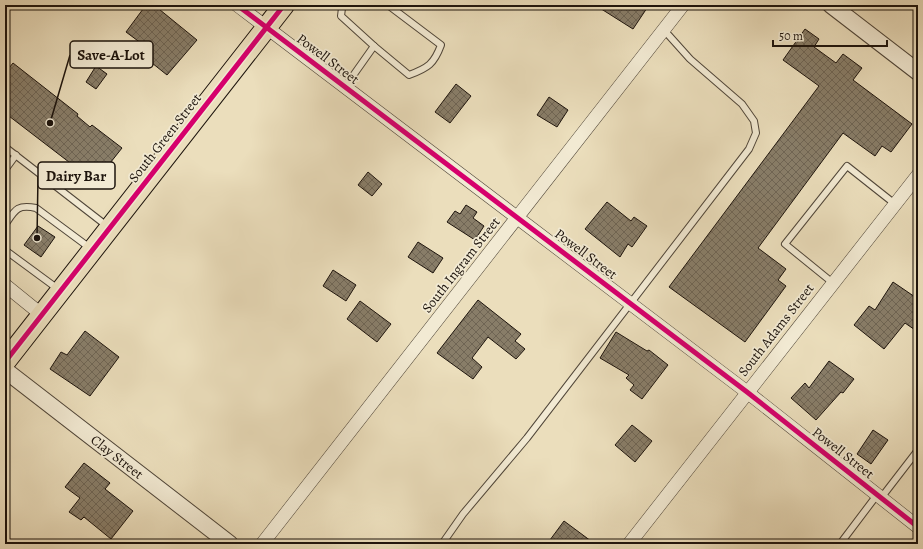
<svg xmlns="http://www.w3.org/2000/svg" width="923" height="549" viewBox="0 0 923 549" font-family="Alegreya,serif">
<defs>
<pattern id="building-cross-hatch" width="8" height="8" patternUnits="userSpaceOnUse"><rect width="8" height="8" fill="#887d68"/><path d="M0 0l8 8M0 8l8-8" fill="none" stroke="#6f6554"/></pattern>
</defs>
<rect width="100%" height="100%" fill="#ebdebc"/>
<filter id="stains"><feTurbulence type="fractalNoise" baseFrequency=".005" numOctaves="4"/><feColorMatrix values="0 0 0 0 .2 0 0 0 0 .09 0 0 0 0 .02 0 0 0 .5 -.17"/></filter>
<radialGradient id="worn" r=".72"><stop offset=".6" stop-color="#630" stop-opacity="0"/><stop offset="1" stop-color="#630" stop-opacity=".3"/></radialGradient>
<g fill="url(#building-cross-hatch)" stroke="#1d140d">
<path d="M 146,5 L 154,5 L 197,40 L 167,75 L 147,59 L 153,52 L 126,32 Z"/>
<path d="M 595,5 L 649,5 L 633,29 Z"/>
<path d="M 805,29 L 819,39 L 814,47 L 836,63 L 843,54 L 862,68 L 853,80 L 912,124 L 891,152 L 882,146 L 875,156 L 843,133 L 758,248 L 786,269 L 778,280 L 786,286 L 745,342 L 669,287 L 819,86 L 783,60 Z"/>
<path d="M 13,63 L 78,114 L 77,116 L 90,127 L 92,125 L 122,148 L 95,182 L 5,113 L 5,73 Z"/>
<path d="M 96,66 L 107,74 L 96,89 L 86,82 Z"/>
<path d="M 456,84 L 471,96 L 450,123 L 435,112 Z"/>
<path d="M 549,97 L 568,110 L 557,127 L 537,115 Z"/>
<path d="M 368,172 L 382,184 L 372,196 L 358,185 Z"/>
<path d="M 607,202 L 631,221 L 634,217 L 647,226 L 632,247 L 628,244 L 620,257 L 585,229 Z"/>
<path d="M 466,205 L 477,212 L 473,218 L 484,226 L 475,240 L 447,222 L 455,211 L 460,214 Z"/>
<path d="M 38,226 L 55,237 L 41,257 L 24,245 Z"/>
<path d="M 418,242 L 443,258 L 433,273 L 408,257 Z"/>
<path d="M 333,270 L 356,285 L 346,301 L 323,286 Z"/>
<path d="M 893,282 L 918,299 L 918,332 L 905,323 L 884,349 L 854,325 L 869,306 L 875,310 Z"/>
<path d="M 478,300 L 521,334 L 515,341 L 525,349 L 516,359 L 488,337 L 472,358 L 482,367 L 473,379 L 437,353 Z"/>
<path d="M 360,301 L 391,324 L 377,342 L 347,319 Z"/>
<path d="M 85,331 L 119,357 L 90,396 L 50,369 L 61,352 L 67,355 Z"/>
<path d="M 616,332 L 647,351 L 649,350 L 668,365 L 642,399 L 630,390 L 634,385 L 626,378 L 629,375 L 600,358 Z"/>
<path d="M 829,361 L 854,379 L 843,393 L 841,392 L 816,420 L 791,398 L 805,383 L 809,388 Z"/>
<path d="M 632,425 L 652,441 L 635,462 L 615,445 Z"/>
<path d="M 873,430 L 888,440 L 871,464 L 857,454 Z"/>
<path d="M 84,463 L 110,483 L 105,489 L 133,511 L 111,539 L 84,517 L 81,520 L 69,512 L 80,498 L 65,487 Z"/>
<path d="M 564,521 L 595,544 L 547,544 Z"/>
</g>
<g fill="none" stroke-linecap="round" stroke-linejoin="round">
<defs>
<g id="service">
<path d="M 345,5 L 342,8 L 341,16 L 374,46"/>
<path d="M 345,87 L 374,46 L 409,75 C 428,68 434,64 441,45 L 388,5"/>
<path d="M 5,147 L 107,226"/>
<path d="M 5,170 L 16,155"/>
<path d="M 5,225 C 15,210 17,204 36,208 L 90,248"/>
<path d="M 5,250 L 58,289"/>
<path d="M 833,283 L 785,244 L 847,166 L 895,204"/>
<path d="M 881,498 L 918,450"/>
<path d="M 442,544 L 463,514 L 527,438 L 749,149 L 756,133 L 754,121 L 742,104 L 690,59 L 664,30"/>
<path d="M 840,544 L 877,495"/>
</g>
<g id="minor">
<path d="M 237,5 L 747,392 L 918,527"/>
<path d="M 5,285 L 42,315"/>
<path d="M 262,544 L 683,5"/>
<path d="M 629,544 L 918,175"/>
</g>
<g id="tertiary">
<path d="M 831,5 L 918,72"/>
<path d="M 5,370 L 230,544"/>
</g>
<path id="primary" d="M 5,362 L 284,5"/>
</defs>
<use href="#service" stroke="#504639" stroke-width="8"/>
<use href="#minor" stroke="#504639" stroke-width="14"/>
<use href="#tertiary" stroke="#504639" stroke-width="18"/>
<use href="#primary" stroke="#1d140d" stroke-width="22"/>
<use href="#service" stroke="#f2ead3" stroke-width="6"/>
<use href="#minor" stroke="#f2ead3" stroke-width="13"/>
<use href="#tertiary" stroke="#f2ead3" stroke-width="16"/>
<use href="#primary" stroke="#ebdebc" stroke-width="20"/>
<defs>
<g id="cycleway">
<path d="M 237,5 L 747,392 L 918,527"/>
<path d="M 5,362 L 284,5"/>
</g>
</defs>
<use href="#cycleway" stroke="#f2ead3" stroke-width="8"/>
<use href="#cycleway" stroke="#d6006c" stroke-width="5"/>
</g>
<g text-anchor="middle" dominant-baseline="central" stroke-width="3.5" stroke-linejoin="round" paint-order="stroke">
<g font-size="14" fill="#1d140d" stroke="#f2ead3">
<text transform="translate(328 59) rotate(37)">Powell Street</text>
<text transform="translate(165 138) rotate(-52)">South Green Street</text>
<text transform="translate(586 254) rotate(37)">Powell Street</text>
<text transform="translate(461 265) rotate(-52)">South Ingram Street</text>
<text transform="translate(776 330) rotate(-52)">South Adams Street</text>
<text transform="translate(843 453) rotate(38)">Powell Street</text>
<text transform="translate(117 457) rotate(38)">Clay Street</text>
</g>
</g>
<path fill="none" stroke="#1d140d" stroke-width="1.5" d="M50 123L70 55M37 238L38 176"/>
<g fill="#1d140d" stroke="#f2ead3" stroke-width="1.5">
<circle cx="50" cy="123" r="4"/>
<circle cx="37" cy="238" r="4"/>
</g>
<g fill="#f2ead3" stroke="#1d140d" stroke-width="1.5">
<rect x="70" y="41" width="83" height="27" rx="4"/>
<rect x="38" y="162" width="77" height="27" rx="4"/>
</g>
<g font-size="15" text-anchor="middle" font-weight="bold" fill="#1d140d">
<text x="111" y="60">Save-A-Lot</text>
<text x="76" y="181">Dairy Bar</text>
</g>
<rect width="923" height="549" fill="none" stroke="#ebdebc" stroke-width="20"/>
<rect x="6" y="6" width="911" height="537" fill="none" stroke="#1d140d" stroke-width="2"/>
<rect x="10" y="10" width="903" height="529" fill="none" stroke="#1d140d"/>
<path d="M773 40v6h114v-6" fill="none" stroke="#1d140d" stroke-width="2"/>
<text x="779" y="40" font-size="12" fill="#1d140d" stroke="#f2ead3" stroke-width="3" paint-order="stroke">50 m</text>
<rect width="100%" height="100%" filter="url(#stains)"/>
<rect width="100%" height="100%" fill="url(#worn)"/>
</svg>
